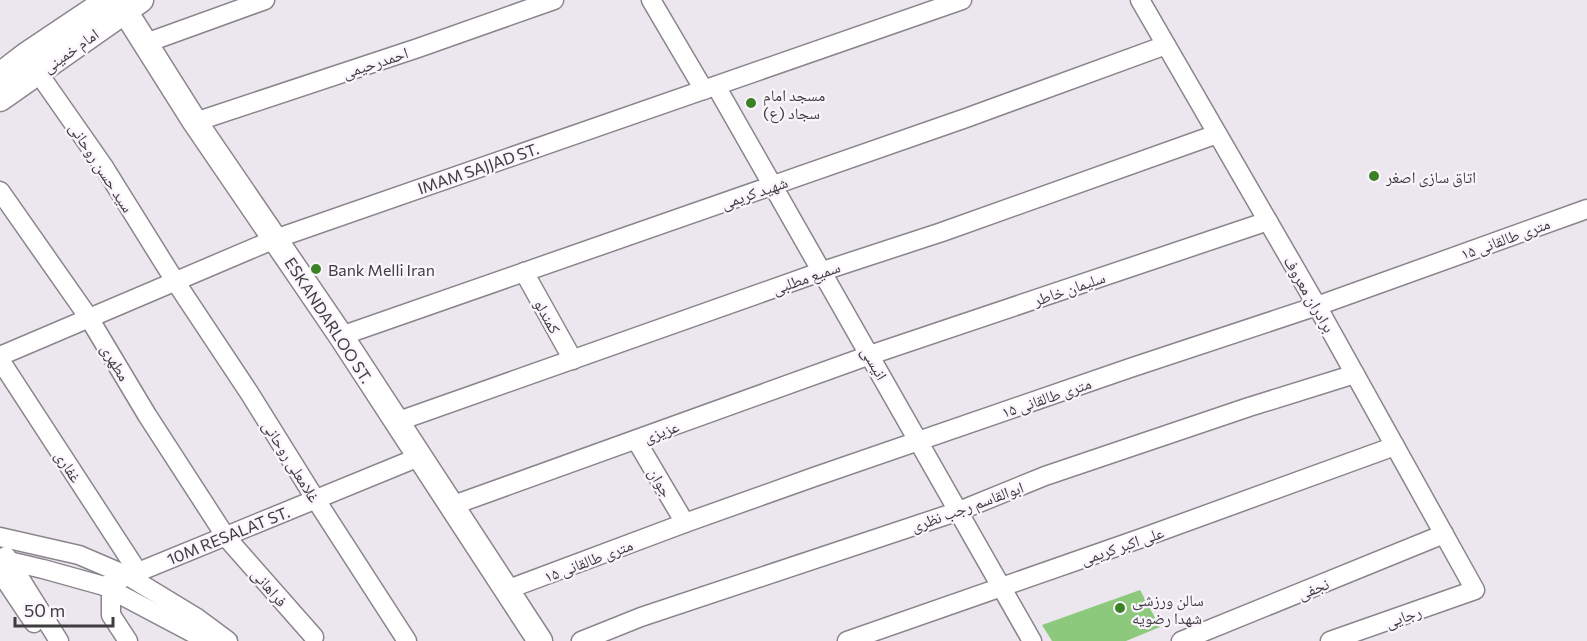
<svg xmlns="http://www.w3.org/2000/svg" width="1587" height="641" viewBox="0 0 1587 641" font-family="Commissioner,'Noto Naskh Arabic',sans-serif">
<rect width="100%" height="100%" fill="#ece7ef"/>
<path fill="#8dc97c" d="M 1140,590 L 1160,627 L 1126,641 L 1052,641 L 1042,625 Z"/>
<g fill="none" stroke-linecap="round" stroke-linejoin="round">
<defs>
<g id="minor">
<path d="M 651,0 L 704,90"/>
<path d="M 1140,0 L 1317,306 L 1475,590 L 1330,641"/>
<path d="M 146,43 L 265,0"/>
<path d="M 32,64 L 104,167 L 175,281 L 250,394 L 316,500 L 407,641"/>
<path d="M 716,86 L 1032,641"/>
<path d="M 195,122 L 418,48 L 554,0"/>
<path d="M 0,191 L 89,318 L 147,415 L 226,537 L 314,637"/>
<path d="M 524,272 L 573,360"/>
<path d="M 341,336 L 966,118 L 1166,45"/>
<path d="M 0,356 L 275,239 L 962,0"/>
<path d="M 0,360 L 138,572"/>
<path d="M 396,422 L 823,271 L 942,232 L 1217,134"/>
<path d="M 636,440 L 685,523"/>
<path d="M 451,506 L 870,355 L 1268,221"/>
<path d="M 0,537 L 79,555 L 128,576 L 197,618 L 228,641"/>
<path d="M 6,556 L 59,641"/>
<path d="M 0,559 L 43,569 L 104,586 L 208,641"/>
<path d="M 0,572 L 34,623"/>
<path d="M 104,586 L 419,457"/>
<path d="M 111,590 L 111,615 L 128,641"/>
<path d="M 506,590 L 685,523 L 814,477 L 1130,368 L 1317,306 L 1587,209"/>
<path d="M 581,641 L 641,617 L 959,511 L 1045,476 L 1249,407 L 1355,374"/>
<path d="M 847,641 L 1139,539 L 1395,446"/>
<path d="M 1181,641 L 1444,534"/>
</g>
<g id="major">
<path d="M 118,0 L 195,122 L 341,336 L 540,641"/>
<path d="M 0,75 L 26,55 L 108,0"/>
<path d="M 0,99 L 141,0"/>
</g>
</defs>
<use href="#minor" stroke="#8a858c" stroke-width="21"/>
<use href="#major" stroke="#8a858c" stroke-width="27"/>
<use href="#minor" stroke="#fff" stroke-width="18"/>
<use href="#major" stroke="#fff" stroke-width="24"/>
</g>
<g fill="#3b8125" stroke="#faf4fc" stroke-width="2">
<circle cx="751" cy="103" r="6"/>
<circle cx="1374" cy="176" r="6"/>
<circle cx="316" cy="269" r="6"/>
<circle cx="1120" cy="608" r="6"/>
</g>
<g text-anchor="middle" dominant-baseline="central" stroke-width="4.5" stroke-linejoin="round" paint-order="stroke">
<g font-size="16" fill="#3e3c3f" stroke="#faf4fc">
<text transform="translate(70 50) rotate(-35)">امام خمینی</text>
<text transform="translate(375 62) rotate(-18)">احمدرحیمی</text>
<text transform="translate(102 167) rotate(57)">سید حسن روحانی</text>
<text transform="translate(478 168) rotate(-19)">IMAM SAJJAD ST.</text>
<text transform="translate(754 192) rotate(-19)">شهید کریمی</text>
<text transform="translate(1505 238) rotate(-20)">۱۵ متری طالقانی</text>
<text transform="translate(806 277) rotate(-19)">سمیع مطلبی</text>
<text transform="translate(1069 288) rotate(-19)">سلیمان خاطر</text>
<text transform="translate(1310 294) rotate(60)">برادران معروف</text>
<text transform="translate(548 316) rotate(61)">کمندلو</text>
<text transform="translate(329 320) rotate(57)">ESKANDARLOO ST.</text>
<text transform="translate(116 362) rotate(59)">مطهری</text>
<text transform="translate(875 363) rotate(60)">انیسی</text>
<text transform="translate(1046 397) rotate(-19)">۱۵ متری طالقانی</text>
<text transform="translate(661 431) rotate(-20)">عزیزی</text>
<text transform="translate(292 461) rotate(58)">غلامعلی روحانی</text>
<text transform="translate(69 466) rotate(57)">غفاری</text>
<text transform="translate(661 482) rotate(60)">جوان</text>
<text transform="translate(967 506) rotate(-20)">ابوالقاسم رجب نظری</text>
<text transform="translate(228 535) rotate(-22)">10M RESALAT ST.</text>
<text transform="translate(1122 545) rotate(-19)">علی اکبر کریمی</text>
<text transform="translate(588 560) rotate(-21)">۱۵ متری طالقانی</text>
<text transform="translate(270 587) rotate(49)">فراهانی</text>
<text transform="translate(1313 588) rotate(-22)">نجفی</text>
<text transform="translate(1403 616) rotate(-19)">رجایی</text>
</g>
<g font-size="16" fill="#3e3c3f" stroke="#faf4fc" text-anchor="start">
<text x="763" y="94">مسجد امام<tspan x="763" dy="18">سجاد (ع)</tspan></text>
<text x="1386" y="176">اتاق سازی اصغر</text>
<text x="328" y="269">Bank Melli Iran</text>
<text x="1132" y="599">سالن ورزشی<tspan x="1132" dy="18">شهدا رضویه</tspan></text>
</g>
</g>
<path d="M15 617v9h98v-9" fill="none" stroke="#3e3c3f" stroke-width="3"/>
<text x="24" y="617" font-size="18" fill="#3e3c3f" stroke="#faf4fc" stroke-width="4.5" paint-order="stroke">50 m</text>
</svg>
